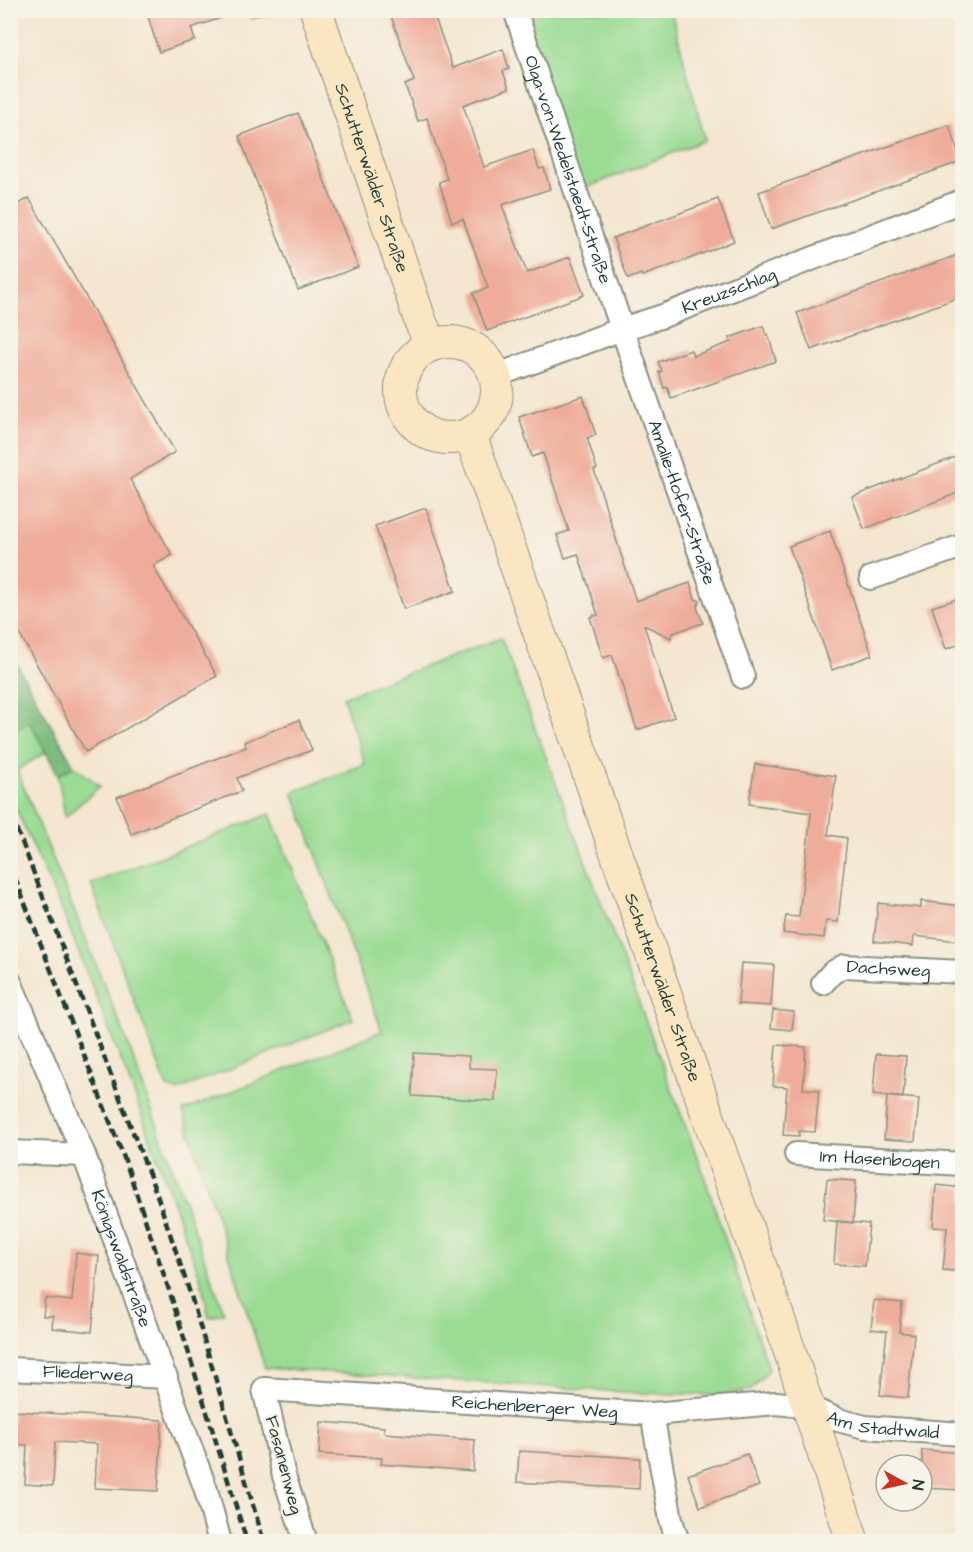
<svg xmlns="http://www.w3.org/2000/svg" width="973" height="1552" viewBox="0 0 973 1552" font-family="'Architects Daughter',sans-serif">
<rect width="100%" height="100%" fill="#f7f3e8"/>
<filter id="ink" filterUnits="userSpaceOnUse"><feTurbulence type="fractalNoise" baseFrequency=".0167" numOctaves="2"/><feDisplacementMap in="SourceGraphic" scale="12" xChannelSelector="R" yChannelSelector="G"/><feConvolveMatrix kernelMatrix="1 2 1 2 8 2 1 2 1" color-interpolation-filters="sRGB"/></filter>
<filter id="wash" filterUnits="userSpaceOnUse"><feTurbulence type="fractalNoise" baseFrequency=".008" numOctaves="4" result="noise"/><feDisplacementMap in="SourceGraphic" scale="24" xChannelSelector="R" yChannelSelector="G"/><feGaussianBlur stdDeviation="1.35" result="paint"/><feColorMatrix in="noise" values="0 0 0 0 0 0 0 0 0 0 0 0 0 0 0 0 0 1.4 0 .05"/><feComposite in="paint" operator="in"/></filter>
<g filter="url(#wash)">
<rect width="100%" height="100%" fill="#f4e6d0"/>
<g fill="#9adc93" stroke="#5c8c64" stroke-width="1.5">
<path d="M 510,11 L 671,11 L 705,140 L 588,187 L 572,192 Z"/>
<path d="M 501,638 L 701,1167 L 769,1370 L 751,1390 L 722,1395 L 640,1393 L 265,1368 L 183,1111 L 382,1031 L 293,792 L 365,764 L 343,697 Z"/>
<path d="M 30,722 L 46,752 L 17,770 L 127,1041 L 224,1313 L 209,1317 L 201,1280 L 133,1091 L 64,915 L 11,798 L 10,731 Z"/>
<path d="M 74,766 L 100,786 L 65,817 L 58,775 Z"/>
<path d="M 270,814 L 353,1019 L 176,1091 L 167,1088 L 91,884 Z"/>
</g>
<g fill="#7bbc7d" stroke="#4d7c58" stroke-width="1.5">
<path d="M 248,11 L 278,11 L 278,13 L 251,19 Z"/>
<path d="M 11,654 L 74,766 L 58,775 L 30,722 L 11,731 Z"/>
</g>
<g id="blocks">
<g fill="#efac9a">
<path d="M 146,10 L 233,10 L 233,14 L 191,28 L 195,40 L 159,52 Z"/>
<path d="M 389,10 L 432,10 L 453,68 L 503,49 L 509,69 L 503,71 L 509,88 L 463,105 L 484,167 L 533,150 L 539,169 L 544,168 L 550,189 L 502,205 L 527,273 L 570,257 L 584,295 L 487,331 L 473,293 L 488,288 L 463,219 L 452,222 L 439,182 L 447,179 L 427,118 L 418,121 L 405,85 L 414,81 Z"/>
<path d="M 298,113 L 358,267 L 298,290 L 239,136 Z"/>
<path d="M 949,125 L 962,161 L 771,229 L 759,192 Z"/>
<path d="M 29,198 L 175,452 L 130,479 L 172,555 L 153,566 L 217,676 L 86,752 L 10,617 L 10,209 Z"/>
<path d="M 718,199 L 734,241 L 689,259 L 642,276 L 641,274 L 628,279 L 613,238 Z"/>
<path d="M 963,253 L 963,296 L 811,350 L 797,313 Z"/>
<path d="M 763,326 L 766,335 L 768,334 L 776,361 L 671,398 L 667,387 L 664,388 L 659,372 L 662,371 L 658,362 L 691,350 L 693,356 L 731,342 L 729,338 Z"/>
<path d="M 583,396 L 596,435 L 587,438 L 597,469 L 594,470 L 636,601 L 690,583 L 695,599 L 700,601 L 697,607 L 703,623 L 673,633 L 671,638 L 644,625 L 674,717 L 637,730 L 612,655 L 603,658 L 590,617 L 598,615 L 578,554 L 565,558 L 557,535 L 569,531 L 543,453 L 532,457 L 519,417 Z"/>
<path d="M 963,454 L 963,491 L 864,529 L 852,497 Z"/>
<path d="M 426,508 L 455,591 L 404,609 L 375,526 Z"/>
<path d="M 830,531 L 872,655 L 832,670 L 789,546 Z"/>
<path d="M 963,597 L 963,643 L 946,649 L 932,607 Z"/>
<path d="M 299,720 L 312,750 L 237,778 L 242,791 L 131,834 L 117,797 L 246,747 L 244,742 Z"/>
<path d="M 755,764 L 836,776 L 828,835 L 847,838 L 838,922 L 826,921 L 824,938 L 783,933 L 786,916 L 799,917 L 811,813 L 749,804 Z"/>
<path d="M 921,901 L 962,906 L 958,941 L 914,936 L 913,946 L 874,941 L 878,903 L 921,908 Z"/>
<path d="M 741,963 L 774,965 L 771,1006 L 738,1004 Z"/>
<path d="M 773,1010 L 794,1012 L 792,1030 L 771,1028 Z"/>
<path d="M 776,1045 L 806,1047 L 803,1089 L 819,1090 L 815,1132 L 799,1131 L 799,1136 L 783,1135 L 787,1087 L 773,1086 Z"/>
<path d="M 414,1053 L 469,1056 L 469,1068 L 497,1069 L 495,1101 L 412,1096 Z"/>
<path d="M 876,1054 L 906,1056 L 903,1098 L 873,1095 Z"/>
<path d="M 887,1096 L 919,1099 L 915,1141 L 884,1139 Z"/>
<path d="M 827,1179 L 856,1181 L 853,1223 L 823,1220 Z"/>
<path d="M 936,1185 L 963,1188 L 963,1272 L 943,1270 L 947,1228 L 933,1227 Z"/>
<path d="M 837,1221 L 869,1224 L 865,1266 L 834,1264 Z"/>
<path d="M 76,1253 L 99,1256 L 92,1332 L 52,1328 L 53,1316 L 43,1316 L 45,1298 L 72,1301 Z"/>
<path d="M 874,1300 L 902,1303 L 899,1332 L 914,1334 L 908,1398 L 880,1395 L 887,1331 L 871,1329 Z"/>
<path d="M 13,1411 L 162,1420 L 158,1491 L 95,1488 L 97,1444 L 55,1442 L 53,1486 L 25,1484 L 27,1445 L 11,1444 Z"/>
<path d="M 321,1422 L 384,1427 L 384,1433 L 475,1440 L 473,1471 L 381,1464 L 382,1458 L 319,1454 Z"/>
<path d="M 922,1450 L 963,1453 L 963,1490 L 922,1488 Z"/>
<path d="M 519,1451 L 640,1458 L 639,1489 L 517,1482 Z"/>
<path d="M 747,1454 L 759,1486 L 700,1507 L 688,1475 Z"/>
</g>
</g>
</g>
<g filter="url(#ink)">
<use href="#blocks" fill-opacity="0" stroke="#8a9282" stroke-width="1.5"/>
<g fill="none" stroke-linecap="round" stroke-linejoin="round">
<defs>
<g id="minor">
<path id="s1" d="M 515,10 L 622,329 L 743,677"/>
<path id="s2" d="M 495,376 L 622,329 L 663,316 L 962,201"/>
<path d="M 871,578 L 962,546"/>
<path id="s3" d="M 10,982 L 84,1155 L 206,1490 L 220,1542"/>
<path id="s4" d="M 823,983 L 832,973 L 844,966 L 962,972"/>
<path d="M 10,1152 L 84,1155"/>
<path id="s5" d="M 796,1154 L 962,1164"/>
<path id="s6" d="M 10,1369 L 166,1377"/>
<path d="M 652,1414 L 671,1520 L 678,1542"/>
<path id="s7" d="M 306,1542 L 284,1476 L 264,1389 L 652,1414 L 776,1403 L 806,1406 L 838,1420 L 865,1427 L 962,1434"/>
</g>
<g id="secondary">
<path id="s8" d="M 316,10 L 421,323 L 432,345"/>
<circle cx="449" cy="390" r="48"/>
<path id="s9" d="M 470,434 L 782,1328 L 853,1542"/>
</g>
</defs>
<use href="#minor" stroke="#8a9282" stroke-width="26"/>
<use href="#secondary" stroke="#8a9282" stroke-width="34"/>
<use href="#minor" stroke="#fff" stroke-width="22"/>
<use href="#secondary" stroke="#fbe6c4" stroke-width="32"/>
<g stroke="#1f3d34" stroke-width="4.5" stroke-dasharray="9 4.5" stroke-linecap="butt">
<path d="M 10,817 L 20,837 L 157,1195 L 191,1296 L 264,1542"/>
<path d="M 10,865 L 126,1163 L 172,1299 L 247,1542"/>
</g>
</g>
</g>
<g text-anchor="middle" dominant-baseline="central" stroke-width="4.5" stroke-linejoin="round" paint-order="stroke">
<g font-size="18" fill="#1f3d34" stroke="#f7f3e8">
<text stroke="none"><textPath href="#s1" startOffset="168">Olga-von-Wedelstaedt-Straße</textPath></text>
<text stroke="none"><textPath href="#s8" startOffset="177">Schutterwälder Straße</textPath></text>
<text stroke="none"><textPath href="#s2" startOffset="249">Kreuzschlag</textPath></text>
<text stroke="none"><textPath href="#s1" startOffset="520">Amalie-Hofer-Straße</textPath></text>
<text stroke="none"><textPath href="#s4" startOffset="72">Dachsweg</textPath></text>
<text stroke="none"><textPath href="#s9" startOffset="586">Schutterwälder Straße</textPath></text>
<text stroke="none"><textPath href="#s5" startOffset="84">Im Hasenbogen</textPath></text>
<text stroke="none"><textPath href="#s3" startOffset="298">Königswaldstraße</textPath></text>
<text stroke="none"><textPath href="#s6" startOffset="78">Fliederweg</textPath></text>
<text stroke="none"><textPath href="#s7" startOffset="430">Reichenberger Weg</textPath></text>
<text stroke="none"><textPath href="#s7" startOffset="783">Am Stadtwald</textPath></text>
<text transform="translate(284 1465) rotate(75)">Fasanenweg</text>
</g>
</g>
<rect width="973" height="1552" fill="none" stroke="#f7f3e8" stroke-width="36"/>
<g transform="translate(904 1483) rotate(98)"><circle r="28" fill="#f7f3e8" stroke="#a1aaa0" stroke-width="1.5"/>
<path d="M0-4.5L10 22L0 15L-10 22Z" fill="#c8321e"/>
<text y="-9" font-size="16" font-weight="bold" text-anchor="middle" fill="#1f3d34">N</text>
</g>
</svg>
